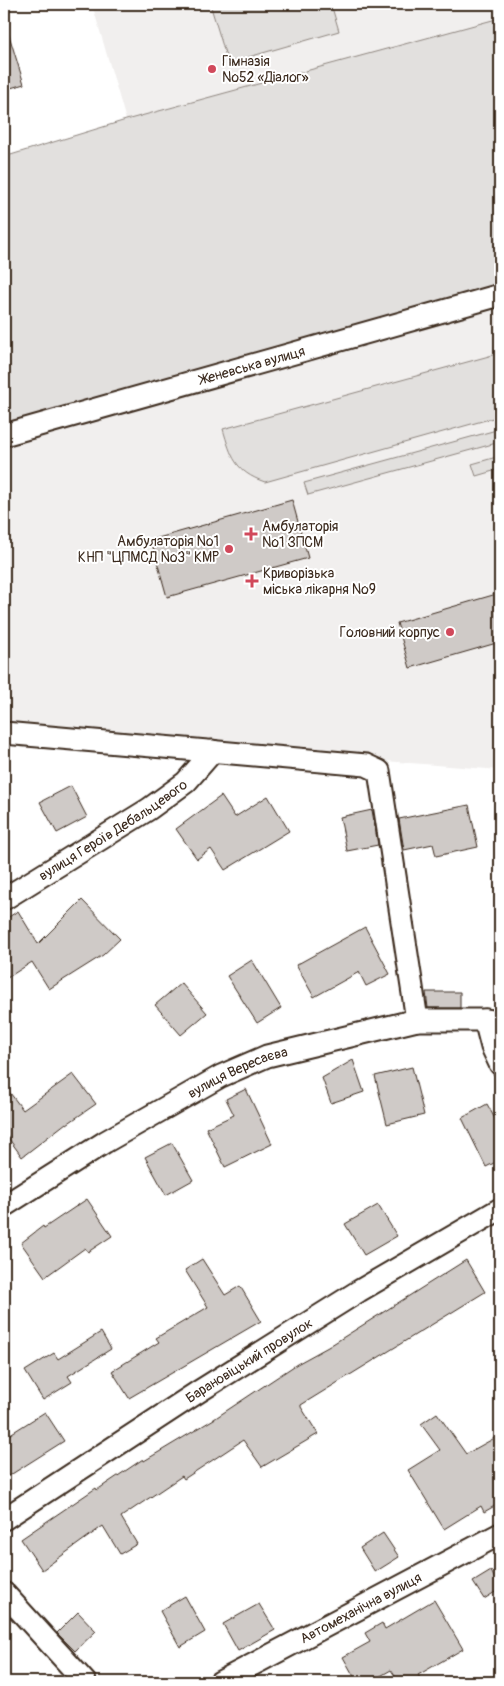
<svg xmlns="http://www.w3.org/2000/svg" width="504" height="1686" viewBox="0 0 504 1686" font-family="Pangolin,sans-serif">
<rect width="100%" height="100%" fill="#fff"/>
<filter id="ink" filterUnits="userSpaceOnUse"><feTurbulence type="fractalNoise" baseFrequency=".02" numOctaves="2"/><feDisplacementMap in="SourceGraphic" scale="10" xChannelSelector="R" yChannelSelector="G"/><feConvolveMatrix kernelMatrix="1 2 1 2 8 2 1 2 1" color-interpolation-filters="sRGB"/></filter>
<g filter="url(#ink)">
<g fill="#f1efee">
<path d="M 92,4 L 500,4 L 500,18 L 126,120 Z"/>
<path d="M 500,295 L 500,770 L 167,744 L 4,726 L 4,435 Z"/>
</g>
<g fill="#e2e0de" stroke="#8e857e">
<path d="M 210,4 L 331,4 L 339,31 L 228,63 Z"/>
<path d="M 500,18 L 500,295 L 4,435 L 4,157 L 126,120 Z"/>
<path d="M 500,353 L 500,416 L 265,482 C 235,472 231,456 223,429 Z"/>
<path d="M 500,429 L 500,442 L 308,495 L 304,483 Z"/>
<path d="M 500,456 L 500,469 L 476,476 L 472,464 Z"/>
</g>
<g fill="#cfcac7" stroke="#3b2a1e">
<path d="M 4,32 L 8,32 L 24,84 L 4,90 Z"/>
<path d="M 292,500 L 308,558 L 167,597 L 151,540 Z"/>
<path d="M 500,593 L 500,642 L 410,668 L 397,623 Z"/>
<path d="M 71,786 L 87,817 L 57,833 L 40,802 Z"/>
<path d="M 221,796 L 235,817 L 268,796 L 289,831 L 225,870 L 211,849 L 197,859 L 176,829 Z"/>
<path d="M 469,805 L 478,847 L 436,856 L 433,844 L 404,850 L 399,819 Z"/>
<path d="M 372,810 L 378,845 L 347,851 L 340,817 Z"/>
<path d="M 82,900 L 120,939 L 103,955 L 49,989 L 32,962 L 4,980 L 4,920 L 18,911 L 38,944 Z"/>
<path d="M 365,927 L 390,974 L 366,986 L 359,972 L 314,997 L 296,965 Z"/>
<path d="M 252,960 L 281,1008 L 257,1023 L 227,976 Z"/>
<path d="M 181,983 L 207,1013 L 181,1035 L 155,1005 Z"/>
<path d="M 426,992 L 460,992 L 460,1008 L 428,1008 Z"/>
<path d="M 353,1060 L 364,1092 L 331,1103 L 322,1078 Z"/>
<path d="M 412,1067 L 424,1115 L 387,1124 L 375,1076 Z"/>
<path d="M 73,1074 L 96,1104 L 67,1124 L 66,1123 L 22,1157 L 4,1132 L 4,1085 L 23,1110 Z"/>
<path d="M 246,1089 L 272,1144 L 225,1167 L 206,1128 L 234,1115 L 226,1099 Z"/>
<path d="M 487,1104 L 500,1128 L 500,1160 L 486,1167 L 462,1118 Z"/>
<path d="M 172,1143 L 193,1180 L 166,1195 L 145,1157 Z"/>
<path d="M 87,1199 L 112,1236 L 88,1252 L 85,1248 L 45,1277 L 21,1243 L 43,1226 L 44,1228 Z"/>
<path d="M 378,1205 L 397,1236 L 364,1255 L 345,1224 Z"/>
<path d="M 202,1259 L 225,1295 L 240,1286 L 261,1321 L 129,1398 L 112,1371 L 159,1342 L 156,1338 L 208,1307 L 185,1270 Z"/>
<path d="M 466,1260 L 485,1292 L 301,1405 L 301,1407 L 318,1434 L 262,1467 L 243,1440 L 184,1479 L 182,1476 L 121,1517 L 137,1544 L 120,1554 L 103,1526 L 42,1570 L 21,1539 L 96,1488 L 97,1490 L 143,1459 L 144,1461 L 214,1419 L 297,1364 L 328,1347 Z"/>
<path d="M 101,1332 L 111,1349 L 68,1376 L 72,1382 L 43,1400 L 25,1371 L 54,1353 L 58,1359 Z"/>
<path d="M 45,1412 L 64,1441 L 4,1479 L 4,1438 Z"/>
<path d="M 437,1413 L 466,1454 L 500,1435 L 500,1503 L 484,1512 L 481,1506 L 444,1529 L 408,1470 L 440,1450 L 421,1424 Z"/>
<path d="M 383,1533 L 399,1557 L 375,1572 L 360,1548 Z"/>
<path d="M 491,1571 L 500,1589 L 484,1599 L 473,1582 Z"/>
<path d="M 185,1596 L 205,1632 L 180,1647 L 160,1611 Z"/>
<path d="M 434,1600 L 463,1649 L 418,1675 L 423,1682 L 399,1682 L 391,1670 L 370,1682 L 357,1682 L 343,1657 L 370,1642 L 365,1633 L 382,1623 L 385,1629 Z"/>
<path d="M 259,1604 L 275,1630 L 238,1651 L 223,1624 Z"/>
<path d="M 78,1612 L 96,1631 L 75,1651 L 57,1633 Z"/>
</g>
<g fill="none" stroke-linecap="round" stroke-linejoin="round">
<defs>
<g id="street">
<path id="s1" d="M 4,435 L 500,295"/>
<path d="M 4,733 L 366,765 L 379,771 L 417,1020"/>
<path id="s2" d="M 4,899 L 149,809 L 186,782 L 213,751"/>
<path d="M 485,1020 L 492,1047 L 500,1064"/>
<path id="s3" d="M 4,1206 L 105,1142 L 221,1076 L 267,1056 L 417,1020 L 485,1020 L 500,1022"/>
<path id="s4" d="M 4,1519 L 198,1392 L 359,1291 L 500,1209"/>
<path d="M 4,1593 L 85,1682"/>
<path id="s5" d="M 220,1682 L 500,1534"/>
</g>
</defs>
<use href="#street" stroke="#3b2a1e" stroke-width="25"/>
<use href="#street" stroke="#fff" stroke-width="21"/>
</g>
</g>
<g fill="#d1495b" stroke="#fff" stroke-width="2">
<circle cx="212" cy="69" r="5"/>
<path d="M248.5 526.5h5v5h5v5h-5v5h-5v-5h-5v-5h5z"/>
<circle cx="229" cy="549" r="5"/>
<path d="M249.5 573.5h5v5h5v5h-5v5h-5v-5h-5v-5h5z"/>
<circle cx="450" cy="632" r="5"/>
</g>
<g text-anchor="middle" dominant-baseline="central" stroke-width="4" stroke-linejoin="round" paint-order="stroke">
<g font-size="14" fill="#3b2a1e" stroke="#fff" text-anchor="start">
<text x="222" y="61">Гімназія<tspan x="222" dy="16">№52 «Діалог»</tspan></text>
<text x="262" y="526">Амбулаторія<tspan x="262" dy="16">№1 ЗПСМ</tspan></text>
<text x="219" y="541" text-anchor="end">Амбулаторія №1<tspan x="219" dy="16">КНП "ЦПМСД №3" КМР</tspan></text>
<text x="263" y="573">Криворізька<tspan x="263" dy="16">міська лікарня №9</tspan></text>
<text x="440" y="632" text-anchor="end">Головний корпус</text>
</g>
<g font-size="14" fill="#3b2a1e" stroke="#fff">
<text stroke="none"><textPath href="#s1" startOffset="258">Женевська вулиця</textPath></text>
<text stroke="none"><textPath href="#s2" startOffset="129">вулиця Героїв Дебальцевого</textPath></text>
<text stroke="none"><textPath href="#s3" startOffset="270">вулиця Вересаєва</textPath></text>
<text stroke="none"><textPath href="#s4" startOffset="292">Барановіцький провулок</textPath></text>
<text stroke="none"><textPath href="#s5" startOffset="159">Автомеханічна вулиця</textPath></text>
</g>
</g>
<rect width="504" height="1686" fill="none" stroke="#fff" stroke-width="20"/>
<rect x="10" y="10" width="484" height="1666" fill="none" stroke="#3b2a1e" stroke-width="2" filter="url(#ink)"/>
</svg>
